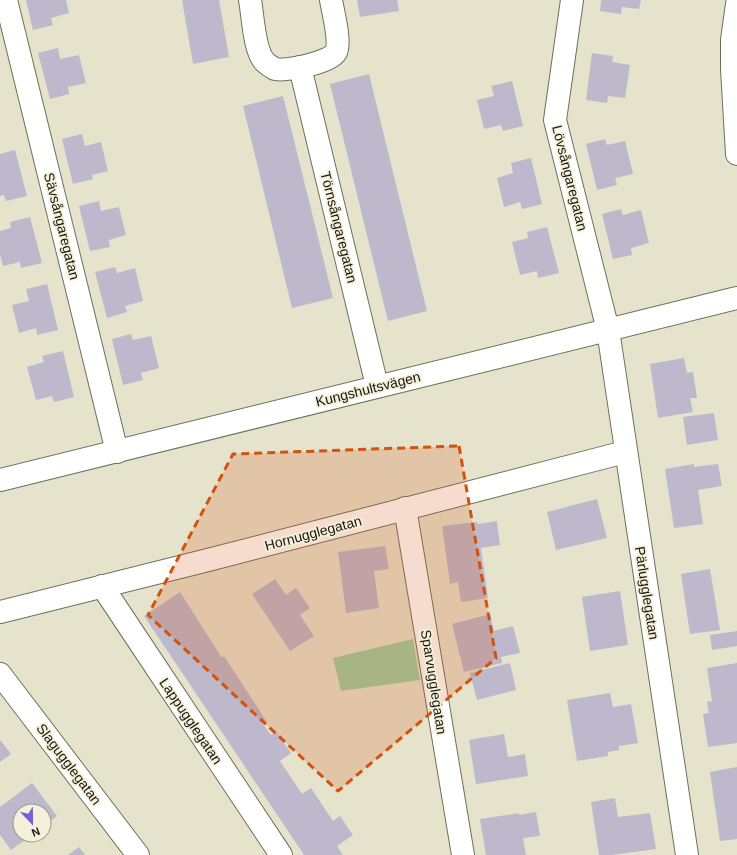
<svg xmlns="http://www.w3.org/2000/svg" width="737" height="855" viewBox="0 0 737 855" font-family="Helvetica,sans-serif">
<rect width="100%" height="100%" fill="#e6e3cd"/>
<path fill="#9fcea3" d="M 413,639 L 420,680 L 341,691 L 333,658 Z"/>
<g fill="#bdb8cc">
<path d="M 26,0 L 66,0 L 69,13 L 51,18 L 53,25 L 33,30 Z"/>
<path d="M 182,0 L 219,0 L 229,57 L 193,64 Z"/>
<path d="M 357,0 L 397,0 L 399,11 L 360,17 Z"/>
<path d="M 601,0 L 641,0 L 639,9 L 622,7 L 621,14 L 600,11 Z"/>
<path d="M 58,48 L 60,59 L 79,55 L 86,83 L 68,87 L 69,94 L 50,99 L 38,53 Z"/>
<path d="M 592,53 L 613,56 L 612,62 L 630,65 L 625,98 L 608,96 L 607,103 L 586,100 Z"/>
<path d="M 369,74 L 427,311 L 388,321 L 330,84 Z"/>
<path d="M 512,81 L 523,126 L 503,131 L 501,125 L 484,129 L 477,100 L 494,96 L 491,86 Z"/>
<path d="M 283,96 L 333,298 L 292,308 L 243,106 Z"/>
<path d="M 82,134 L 85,146 L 101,142 L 108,171 L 92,175 L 93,179 L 73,184 L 62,139 Z"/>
<path d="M 605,139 L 607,145 L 625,141 L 633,174 L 615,178 L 617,185 L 597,190 L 586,144 Z"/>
<path d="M 15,150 L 27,196 L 6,201 L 4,195 L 0,196 L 0,154 Z"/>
<path d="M 531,158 L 542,204 L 522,209 L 520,202 L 504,207 L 497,178 L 513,173 L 511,163 Z"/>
<path d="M 99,201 L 101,211 L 119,207 L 126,235 L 109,240 L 110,247 L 90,251 L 79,206 Z"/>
<path d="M 621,209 L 623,215 L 641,210 L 649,243 L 631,248 L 632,255 L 613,259 L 602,214 Z"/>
<path d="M 30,217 L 42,263 L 21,268 L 20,262 L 3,266 L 0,254 L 0,231 L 11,228 L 10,222 Z"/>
<path d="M 547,227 L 559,273 L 538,278 L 537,271 L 520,275 L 512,242 L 528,238 L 527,232 Z"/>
<path d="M 115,267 L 117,273 L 135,268 L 143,301 L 125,306 L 127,312 L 107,318 L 95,272 Z"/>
<path d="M 47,284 L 58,330 L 37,335 L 36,328 L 19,333 L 12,305 L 29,301 L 26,289 Z"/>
<path d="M 131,334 L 133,340 L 151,336 L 159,368 L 141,373 L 143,380 L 123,385 L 112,339 Z"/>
<path d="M 63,351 L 74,397 L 54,402 L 52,396 L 36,400 L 27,367 L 44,362 L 42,356 Z"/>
<path d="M 684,358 L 687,373 L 693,372 L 697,398 L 690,398 L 693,412 L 658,418 L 650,364 Z"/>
<path d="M 714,413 L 718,440 L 687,445 L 683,417 Z"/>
<path d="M 694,464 L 694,467 L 718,464 L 722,486 L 698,490 L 703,524 L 674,528 L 665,469 Z"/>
<path d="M 597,499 L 607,538 L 556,550 L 547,512 Z"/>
<path d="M 497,521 L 500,545 L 481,548 L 488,598 L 461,602 L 458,582 L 450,584 L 442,526 L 477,522 L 478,524 Z"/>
<path d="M 385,546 L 389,569 L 374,571 L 379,608 L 346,613 L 338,552 Z"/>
<path d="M 710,569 L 720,630 L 690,634 L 681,574 Z"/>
<path d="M 275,579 L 286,595 L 296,588 L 310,608 L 300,615 L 314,636 L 290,651 L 252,594 Z"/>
<path d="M 620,591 L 628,645 L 590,651 L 582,597 Z"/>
<path d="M 180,592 L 222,658 L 224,656 L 267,722 L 263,724 L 271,735 L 276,732 L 291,753 L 280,761 L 302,794 L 311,788 L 333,821 L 340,816 L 353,835 L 337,846 L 343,855 L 304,855 L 144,616 Z"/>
<path d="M 490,614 L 494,631 L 513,626 L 520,653 L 501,657 L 502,663 L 464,672 L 452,624 Z"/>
<path d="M 737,631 L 737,646 L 712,650 L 710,635 Z"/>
<path d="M 510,663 L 516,690 L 477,700 L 470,673 Z"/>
<path d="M 737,663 L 737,743 L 708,747 L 703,714 L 709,713 L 707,702 L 712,701 L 707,668 Z"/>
<path d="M 610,693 L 613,707 L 631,704 L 638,743 L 619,746 L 619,750 L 608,752 L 608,756 L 577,761 L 567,700 Z"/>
<path d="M 504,734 L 508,757 L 525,754 L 528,776 L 476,784 L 469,740 Z"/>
<path d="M 0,740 L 11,754 L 0,762 Z"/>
<path d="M 737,767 L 737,839 L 720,841 L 710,772 Z"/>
<path d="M 32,783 L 57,816 L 44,826 L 44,811 L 20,811 L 20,835 L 32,835 L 11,850 L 0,835 L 0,807 Z"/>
<path d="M 615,798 L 618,817 L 650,813 L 656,849 L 612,855 L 599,855 L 591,802 Z"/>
<path d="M 536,812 L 540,836 L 523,838 L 526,855 L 486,855 L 480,819 L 519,813 L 519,815 Z"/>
<path d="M 79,847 L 85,855 L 68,855 Z"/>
</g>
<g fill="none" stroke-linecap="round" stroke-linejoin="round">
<defs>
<g id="minor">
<path d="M 6,0 L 117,452"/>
<path d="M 250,0 C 253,16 254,51 265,62 C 267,64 273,68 275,69 C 287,71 330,63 336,52 C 341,41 333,12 331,0"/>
<path d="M 572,0 L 555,120 L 608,330 L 687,855"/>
<path d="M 737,4 L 732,40 L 732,69 L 737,154"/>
<path d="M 300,67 L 377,386"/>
<path d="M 0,480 L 737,298"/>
<path d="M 405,508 L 463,855"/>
<path d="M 102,586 L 281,855"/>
<path d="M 0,612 L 204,561 L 625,452"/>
<path d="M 0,674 L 138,855"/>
</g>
</defs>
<use href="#minor" stroke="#716e5a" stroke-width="24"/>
<use href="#minor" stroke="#fff" stroke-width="22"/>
</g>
<path fill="#d3520c" fill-opacity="0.2" stroke="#d3520c" stroke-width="3" stroke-dasharray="8 5" stroke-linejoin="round" d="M 459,446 L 496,658 L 338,791 L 148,615 L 233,454 Z"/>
<g text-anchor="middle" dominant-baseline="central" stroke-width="3.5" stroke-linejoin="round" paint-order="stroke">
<g font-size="14" fill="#18170f" stroke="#f4f0da">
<text transform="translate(570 178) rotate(76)">Lövsångaregatan</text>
<text transform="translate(62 226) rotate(76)">Sävsångaregatan</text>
<text transform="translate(339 227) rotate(76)">Törnsångaregatan</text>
<text transform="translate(368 389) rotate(-14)">Kungshultsvägen</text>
<text transform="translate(313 533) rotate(-15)">Hornugglegatan</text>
<text transform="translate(647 593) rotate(81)">Pärlugglegatan</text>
<text transform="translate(434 682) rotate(81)">Sparvugglegatan</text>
<text transform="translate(191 721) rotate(56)">Lappugglegatan</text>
<text transform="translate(69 764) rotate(53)">Slagugglegatan</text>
</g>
</g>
<g transform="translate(32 823) rotate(158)"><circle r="19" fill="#f4f0da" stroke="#9c9989"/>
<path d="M0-3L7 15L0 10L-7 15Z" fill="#7d5dd8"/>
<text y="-6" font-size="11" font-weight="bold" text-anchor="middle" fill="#18170f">N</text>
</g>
</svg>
